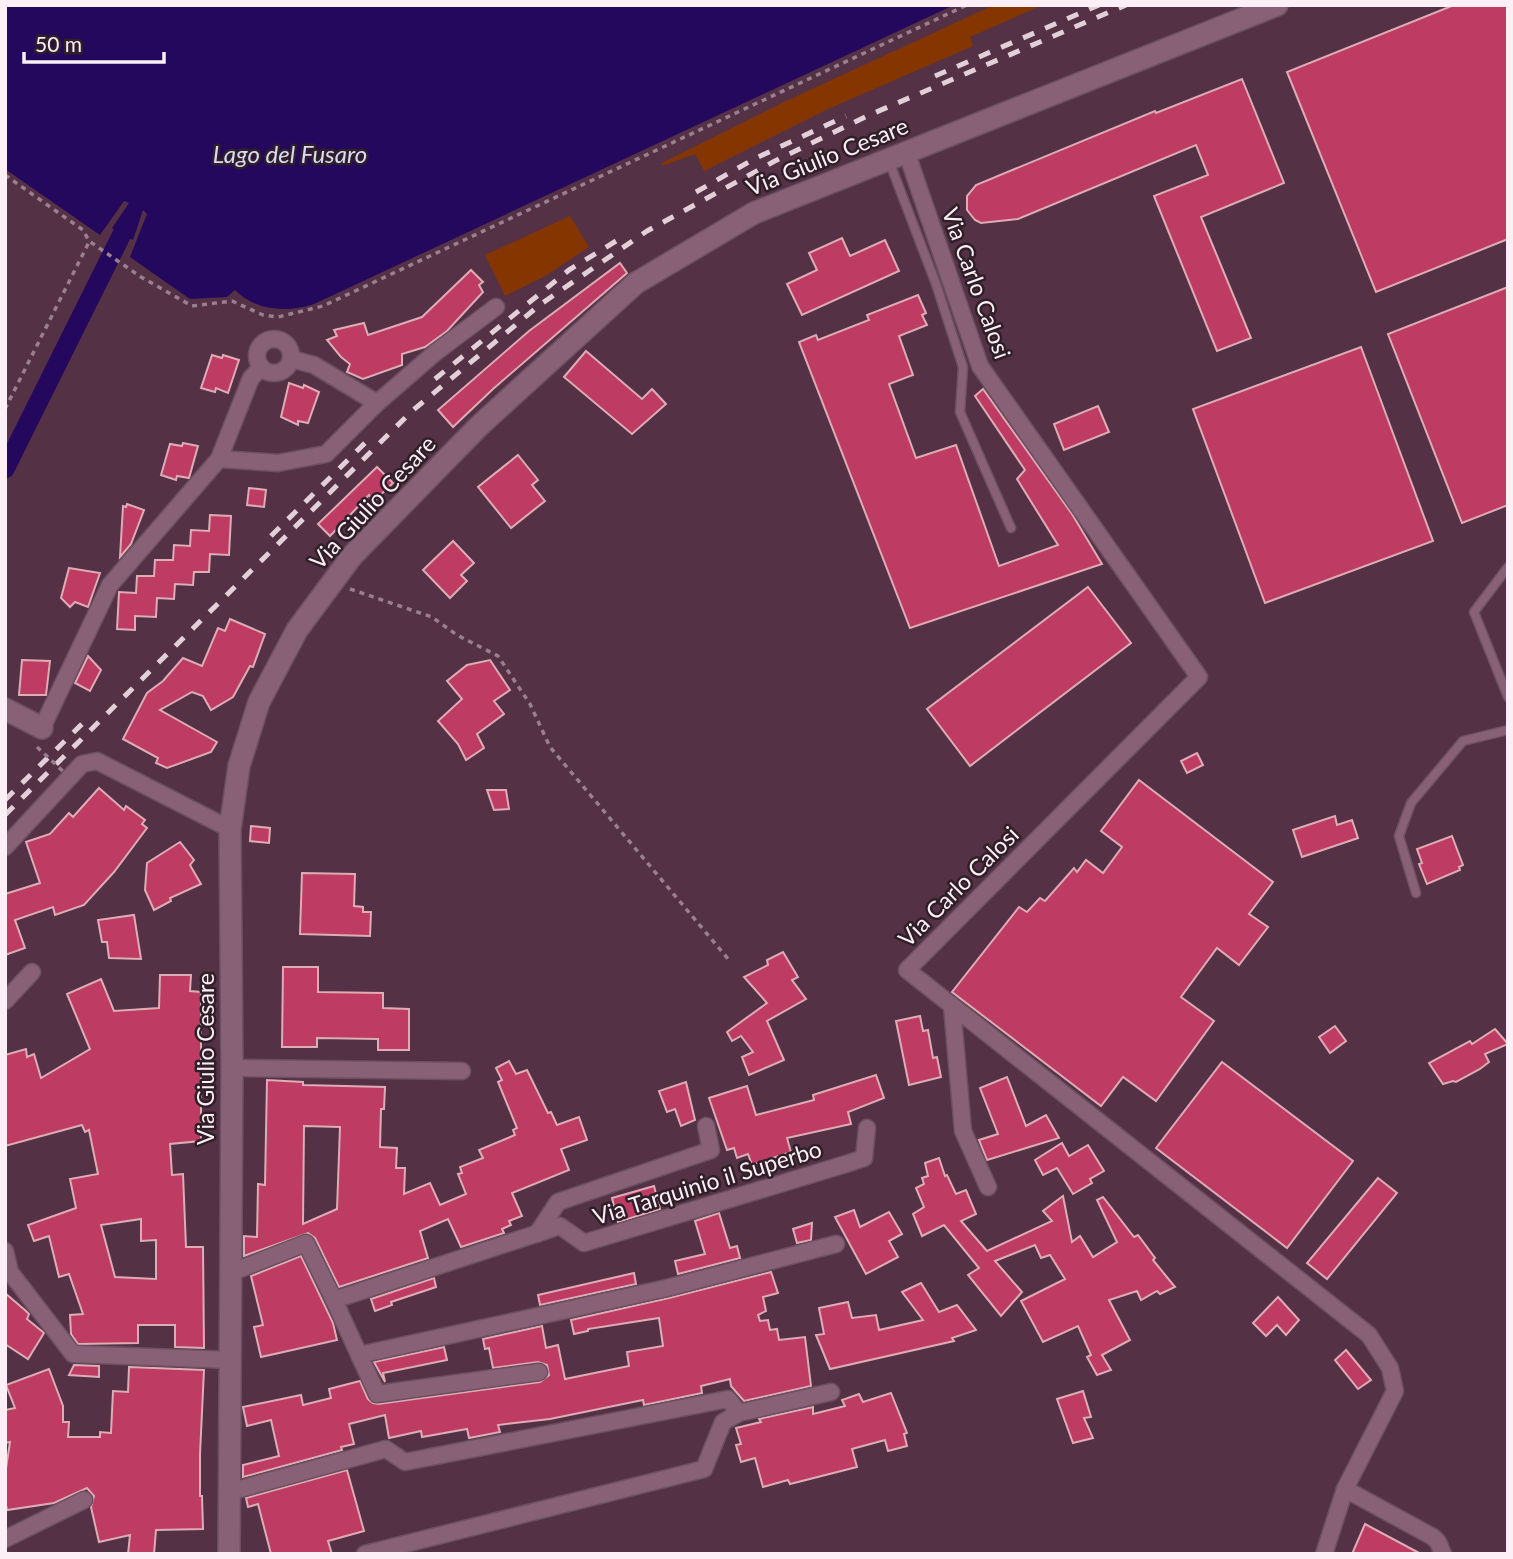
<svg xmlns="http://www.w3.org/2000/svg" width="1513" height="1559" viewBox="0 0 1513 1559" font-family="Lato,sans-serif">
<rect width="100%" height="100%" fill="#543145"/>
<g fill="#843500">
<path d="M 994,5 L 1043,5 L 970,37 L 973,46 L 826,110 L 704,171 L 695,154 L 665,165 L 660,164 L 786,101 Z"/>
<path d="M 570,216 L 589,247 L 547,275 L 505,296 L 485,255 Z"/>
</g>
<path fill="#23085e" d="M 5,5 L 954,5 L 314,304 C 286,313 256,311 235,290 L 227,297 L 190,299 L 130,257 L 147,214 L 143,210 L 133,240 L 121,236 L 112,228 L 129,203 L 124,201 L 100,235 L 5,169 Z"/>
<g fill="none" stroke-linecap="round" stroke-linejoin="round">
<path stroke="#23085e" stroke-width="19" d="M 5,469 L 121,236"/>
</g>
<g fill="#be3b63" stroke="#ddacb5" stroke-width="2" fill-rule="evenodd">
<path d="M 1454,5 L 1508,5 L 1508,239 L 1376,292 L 1287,72 Z"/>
<path d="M 1242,79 L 1284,183 L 1201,217 L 1251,338 L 1217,351 L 1154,196 L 1208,175 L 1196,145 L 1018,219 L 981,223 L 975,220 L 967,210 L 967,196 L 976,185 L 1155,111 L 1156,113 Z"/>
<path d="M 842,238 L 850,256 L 885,240 L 899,271 L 802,315 L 787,284 L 817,270 L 809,253 Z"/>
<path d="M 620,263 L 627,273 L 493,389 L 453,427 L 438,410 L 529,331 Z"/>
<path d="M 471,270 L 483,282 L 479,285 L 483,292 L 447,331 L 425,347 L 402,354 L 402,365 L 363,379 L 347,372 L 350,364 L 341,357 L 327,340 L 337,336 L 334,330 L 364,323 L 368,335 L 422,317 Z"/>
<path d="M 1508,287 L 1508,505 L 1462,523 L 1388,334 Z"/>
<path d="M 918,295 L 926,313 L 922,315 L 927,325 L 899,336 L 913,375 L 889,384 L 916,458 L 956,445 L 999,566 L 1058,545 L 1017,479 L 1025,470 L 975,396 L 983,389 L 1072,514 L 1102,564 L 910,628 L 799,342 L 816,335 L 818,340 L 869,320 L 867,315 Z"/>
<path d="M 1361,347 L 1433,541 L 1265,603 L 1193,409 Z"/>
<path d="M 586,351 L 642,399 L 652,389 L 666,404 L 632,434 L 564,377 Z"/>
<path d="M 212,355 L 222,358 L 223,355 L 239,360 L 228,393 L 216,388 L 215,392 L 201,388 Z"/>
<path d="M 289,383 L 303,388 L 304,385 L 319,392 L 308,423 L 298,421 L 298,425 L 281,417 Z"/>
<path d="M 1098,406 L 1109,432 L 1064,450 L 1054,424 Z"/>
<path d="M 183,443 L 198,446 L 189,478 L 177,476 L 176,480 L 161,475 L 170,444 L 182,446 Z"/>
<path d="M 518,455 L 538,480 L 532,485 L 545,501 L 511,528 L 478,487 Z"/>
<path d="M 377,467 L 393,483 L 374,501 L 369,495 L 330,536 L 318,524 Z"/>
<path d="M 249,488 L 266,490 L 264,507 L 247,505 Z"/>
<path d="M 127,504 L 144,510 L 131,544 L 120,557 L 123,506 L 126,507 Z"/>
<path d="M 210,515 L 231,516 L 229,555 L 210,554 L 209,572 L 194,572 L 193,585 L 175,584 L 174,599 L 157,598 L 156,617 L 135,616 L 135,630 L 117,629 L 119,592 L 136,593 L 137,576 L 154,576 L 155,560 L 173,560 L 174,545 L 190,546 L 191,530 L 209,531 Z"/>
<path d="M 453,541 L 474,563 L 461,575 L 467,581 L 450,598 L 423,570 Z"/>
<path d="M 69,568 L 100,573 L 88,607 L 75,602 L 70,607 L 61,598 Z"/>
<path d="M 1088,587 L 1131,643 L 970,766 L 927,709 Z"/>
<path d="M 230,619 L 265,634 L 253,667 L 250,666 L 233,697 L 211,710 L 203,696 L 192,692 L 160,710 L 217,742 L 211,752 L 167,768 L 156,763 L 158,758 L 123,739 L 147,693 L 163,681 L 183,658 L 202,666 L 218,628 L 225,631 Z"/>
<path d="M 88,656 L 101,670 L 90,691 L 75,683 Z"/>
<path d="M 22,660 L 50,661 L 46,695 L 19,695 Z"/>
<path d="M 490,660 L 510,690 L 494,701 L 504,714 L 477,734 L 484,748 L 466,760 L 458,744 L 438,721 L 462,699 L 447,681 L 467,665 Z"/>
<path d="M 1197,753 L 1203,765 L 1187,773 L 1181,761 Z"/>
<path d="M 1139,780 L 1273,882 L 1249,914 L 1268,927 L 1239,965 L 1217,948 L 1181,997 L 1214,1021 L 1156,1101 L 1123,1077 L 1101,1106 L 952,992 L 1019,907 L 1027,912 L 1040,898 L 1045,901 L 1074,868 L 1077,872 L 1086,860 L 1103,873 L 1122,847 L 1101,831 Z"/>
<path d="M 99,788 L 124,810 L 126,806 L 145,820 L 142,824 L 147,828 L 114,872 L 84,905 L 55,915 L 53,907 L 15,920 L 25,948 L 5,955 L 5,894 L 40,883 L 26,842 L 50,834 L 69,813 L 73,817 Z"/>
<path d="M 487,790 L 506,790 L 509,809 L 494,810 Z"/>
<path d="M 1335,816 L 1337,825 L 1352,820 L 1358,838 L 1302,857 L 1293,830 Z"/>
<path d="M 251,826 L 270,828 L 269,843 L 250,841 Z"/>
<path d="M 1452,836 L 1463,865 L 1459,867 L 1460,870 L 1427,884 L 1419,864 L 1422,863 L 1417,849 Z"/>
<path d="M 180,842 L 194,860 L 190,865 L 201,884 L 170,898 L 171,901 L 154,910 L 145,890 L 147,863 Z"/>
<path d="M 302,873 L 355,874 L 354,906 L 363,907 L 363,912 L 371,912 L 370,936 L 300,934 Z"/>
<path d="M 134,915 L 141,959 L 109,958 L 107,942 L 102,942 L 98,920 Z"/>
<path d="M 783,952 L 798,977 L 792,980 L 806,999 L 767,1021 L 784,1060 L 749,1075 L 742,1057 L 753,1052 L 741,1036 L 732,1041 L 727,1032 L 767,1003 L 744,977 L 768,965 L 767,960 Z"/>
<path d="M 283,967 L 318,967 L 318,992 L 383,993 L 383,1008 L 409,1009 L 409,1050 L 378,1050 L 378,1039 L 317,1038 L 317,1047 L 282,1047 Z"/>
<path d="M 160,975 L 191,975 L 190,991 L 201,992 L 201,1141 L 170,1144 L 172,1175 L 183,1174 L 186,1247 L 203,1247 L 204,1348 L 175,1347 L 175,1325 L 138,1325 L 138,1343 L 78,1344 L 71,1334 L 70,1315 L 83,1314 L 69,1274 L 59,1277 L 49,1236 L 34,1241 L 28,1225 L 76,1208 L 70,1179 L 98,1174 L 89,1130 L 85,1132 L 82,1125 L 5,1146 L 5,1055 L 26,1049 L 27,1057 L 34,1054 L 41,1078 L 90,1049 L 67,994 L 101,979 L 114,1011 L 159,1008 ZM 141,1219 L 141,1241 L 156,1240 L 156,1279 L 115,1277 L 101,1225 Z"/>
<path d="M 920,1016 L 923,1031 L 928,1030 L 933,1058 L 937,1057 L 941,1077 L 909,1085 L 896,1021 Z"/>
<path d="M 1335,1026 L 1346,1041 L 1330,1053 L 1319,1037 Z"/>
<path d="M 1495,1029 L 1508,1044 L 1485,1054 L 1489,1062 L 1480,1069 L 1456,1082 L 1453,1081 L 1443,1084 L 1429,1063 L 1470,1041 L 1472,1044 Z"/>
<path d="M 509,1061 L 516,1074 L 527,1070 L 548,1113 L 551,1112 L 557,1125 L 579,1117 L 587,1140 L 561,1149 L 569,1170 L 512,1193 L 522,1216 L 509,1221 L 511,1225 L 502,1229 L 504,1233 L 461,1247 L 448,1219 L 420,1231 L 428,1258 L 339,1287 L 315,1238 L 308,1233 L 244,1256 L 244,1236 L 257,1237 L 258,1184 L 265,1185 L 267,1080 L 303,1082 L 303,1085 L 385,1087 L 384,1109 L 381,1109 L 380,1147 L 397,1148 L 396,1168 L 405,1168 L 404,1194 L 430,1183 L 440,1205 L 466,1194 L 458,1174 L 462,1173 L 460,1167 L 483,1158 L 479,1150 L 515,1135 L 513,1130 L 517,1128 L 498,1082 L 502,1080 L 496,1068 ZM 304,1126 L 340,1127 L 337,1209 L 303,1224 Z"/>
<path d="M 1222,1062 L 1353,1161 L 1287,1248 L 1156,1148 Z"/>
<path d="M 876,1075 L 884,1098 L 848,1112 L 851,1124 L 787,1138 L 791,1152 L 752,1165 L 748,1154 L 737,1158 L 734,1148 L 727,1150 L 709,1098 L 747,1086 L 756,1115 L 814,1100 L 813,1095 Z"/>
<path d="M 1007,1077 L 1026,1126 L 1046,1115 L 1059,1138 L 987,1160 L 979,1140 L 998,1134 L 980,1088 Z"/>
<path d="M 686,1082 L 695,1120 L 681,1126 L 675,1109 L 667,1112 L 659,1091 Z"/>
<path d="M 1062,1143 L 1069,1156 L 1088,1145 L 1104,1171 L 1090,1179 L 1092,1183 L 1073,1194 L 1057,1168 L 1043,1175 L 1035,1160 Z"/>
<path d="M 939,1158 L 945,1176 L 947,1175 L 956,1194 L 966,1190 L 976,1214 L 961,1221 L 987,1251 L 1052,1221 L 1043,1211 L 1063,1196 L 1072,1242 L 1080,1236 L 1093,1257 L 1117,1242 L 1097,1200 L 1103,1197 L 1134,1237 L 1138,1235 L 1155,1258 L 1153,1260 L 1175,1287 L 1160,1294 L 1157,1291 L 1141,1300 L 1137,1291 L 1109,1300 L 1130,1340 L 1102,1355 L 1111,1370 L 1097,1375 L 1087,1357 L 1091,1355 L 1078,1326 L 1043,1342 L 1021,1301 L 1065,1279 L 1050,1255 L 1041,1258 L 1035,1245 L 995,1261 L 1022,1292 L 1001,1316 L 968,1275 L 979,1268 L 944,1225 L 922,1236 L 913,1214 L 924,1207 L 916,1188 L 924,1184 L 922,1178 L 928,1176 L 925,1163 Z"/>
<path d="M 1378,1178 L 1397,1193 L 1327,1279 L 1307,1263 Z"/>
<path d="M 654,1186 L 660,1209 L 618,1222 L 612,1198 Z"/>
<path d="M 854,1210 L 860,1227 L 889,1212 L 902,1234 L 889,1241 L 898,1257 L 866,1274 L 835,1217 Z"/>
<path d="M 719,1213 L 730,1248 L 737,1246 L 740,1258 L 678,1274 L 675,1261 L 705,1254 L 695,1221 Z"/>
<path d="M 812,1223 L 811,1240 L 797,1243 L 793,1229 Z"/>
<path d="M 301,1256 L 333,1323 L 337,1340 L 261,1357 L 254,1327 L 263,1325 L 251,1276 Z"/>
<path d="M 771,1272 L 778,1293 L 763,1297 L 766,1311 L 758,1315 L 760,1321 L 768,1320 L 770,1330 L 777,1329 L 779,1340 L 805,1337 L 811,1386 L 744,1401 L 731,1386 L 730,1379 L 701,1386 L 702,1393 L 644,1405 L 643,1400 L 550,1419 L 498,1425 L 500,1432 L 469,1438 L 467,1429 L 422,1437 L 421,1431 L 389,1438 L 385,1415 L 349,1424 L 354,1444 L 341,1447 L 342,1450 L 243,1477 L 243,1465 L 279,1456 L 271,1420 L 247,1426 L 243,1407 L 301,1395 L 303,1405 L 331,1398 L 329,1389 L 360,1381 L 368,1399 L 373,1403 L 378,1404 L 540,1382 L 549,1375 L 547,1365 L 538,1362 L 493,1368 L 489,1348 L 485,1349 L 483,1339 L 542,1326 L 546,1348 L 558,1345 L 565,1379 L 629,1366 L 627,1352 L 663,1346 L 659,1318 L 588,1329 L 588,1331 L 574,1334 L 571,1320 L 669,1298 Z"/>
<path d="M 634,1273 L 636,1284 L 540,1305 L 538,1295 Z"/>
<path d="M 434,1278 L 436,1287 L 391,1302 L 392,1305 L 375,1311 L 371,1299 Z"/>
<path d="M 921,1283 L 939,1312 L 957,1305 L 976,1330 L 952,1338 L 954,1341 L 830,1369 L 816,1335 L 824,1334 L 819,1308 L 848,1302 L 852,1318 L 876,1315 L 879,1330 L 923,1320 L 902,1292 Z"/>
<path d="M 5,1293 L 26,1311 L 29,1314 L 27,1319 L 44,1333 L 28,1359 L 5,1344 Z"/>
<path d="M 1278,1297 L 1299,1320 L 1286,1335 L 1277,1325 L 1266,1336 L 1253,1323 Z"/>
<path d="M 444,1347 L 447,1360 L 383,1373 L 385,1382 L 374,1362 Z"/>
<path d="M 1346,1350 L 1371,1380 L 1358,1389 L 1335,1360 Z"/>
<path d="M 74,1365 L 99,1366 L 99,1377 L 69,1375 Z"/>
<path d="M 129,1367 L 204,1370 L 200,1454 L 200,1496 L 202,1496 L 203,1529 L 156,1530 L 154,1554 L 128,1554 L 130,1535 L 99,1542 L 91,1507 L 94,1496 L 87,1488 L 54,1503 L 7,1510 L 5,1501 L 5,1475 L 10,1442 L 5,1443 L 5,1410 L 15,1408 L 6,1385 L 49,1369 L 63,1406 L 63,1422 L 69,1422 L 68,1437 L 100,1437 L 100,1432 L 111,1433 L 113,1391 L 128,1392 Z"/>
<path d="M 1083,1391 L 1091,1417 L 1084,1418 L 1093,1438 L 1073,1443 L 1057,1399 Z"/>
<path d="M 891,1393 L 907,1433 L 904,1434 L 907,1446 L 888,1451 L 885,1440 L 852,1449 L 857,1467 L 790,1484 L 788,1480 L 763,1487 L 755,1458 L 741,1462 L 736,1445 L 741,1444 L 736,1428 L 761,1422 L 759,1419 L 813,1407 L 813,1414 L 845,1406 L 842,1400 L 859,1394 L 863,1402 Z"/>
<path d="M 347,1470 L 364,1531 L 328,1541 L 332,1554 L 271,1554 L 258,1504 L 248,1507 L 246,1498 Z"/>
<path d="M 1365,1524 L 1421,1554 L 1352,1554 Z"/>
</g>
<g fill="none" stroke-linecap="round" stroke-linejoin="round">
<defs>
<g id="lane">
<path d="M 889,161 L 936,284 L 963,367 L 960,412 L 1011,528"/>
<path d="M 1508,567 L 1474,612 L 1508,697"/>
<path d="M 1416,893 L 1399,836 L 1411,803 L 1463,741 L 1508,730"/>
</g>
<g id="street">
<path d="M 906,151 L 980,366 L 1199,677 L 907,970 L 1369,1335 L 1390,1368 L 1395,1391 L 1345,1489 L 1324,1554"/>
<circle cx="274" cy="356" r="17"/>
<path d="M 291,359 L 314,365 L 377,403"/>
<path d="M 219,459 L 278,463 L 326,454 L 377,403 L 436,352 L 496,307"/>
<path d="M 42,728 L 110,585 L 219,459 L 251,378 L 261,368"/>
<path d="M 5,847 L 82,764 L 97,761 L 230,829"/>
<path d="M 5,1001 L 32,972"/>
<path d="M 952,1006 L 963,1131 L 988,1187"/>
<path d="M 232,1068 L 462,1071"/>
<path d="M 537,1234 L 558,1202 L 711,1150 L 706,1126"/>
<path d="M 5,1251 L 10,1272 L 73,1354 L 230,1360"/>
<path d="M 230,1273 L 306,1243 L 334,1300 L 560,1226 L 584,1243 L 846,1164 L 864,1158 L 867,1128"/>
<path d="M 334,1300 L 377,1394 L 539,1372"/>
<path d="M 359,1355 L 667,1288 L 836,1244"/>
<path d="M 1345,1489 L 1433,1537 L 1438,1542 L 1443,1554"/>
<path d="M 229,1492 L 386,1449 L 405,1462 L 728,1399 L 739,1413 L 831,1392"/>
<path d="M 5,1539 L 84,1500"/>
<path d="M 365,1554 L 704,1469 L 723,1422 L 739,1413"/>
</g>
<g id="secondary">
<path d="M 5,709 L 42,728"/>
<path d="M 229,1554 L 232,1068 L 230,829 L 239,766 L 259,702 L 297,630 L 352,556 L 479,426 L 636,283 L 754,213 L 1277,5"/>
</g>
</defs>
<use href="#lane" stroke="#6b5060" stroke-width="11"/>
<use href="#street" stroke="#6b5060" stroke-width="19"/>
<use href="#secondary" stroke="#6b5060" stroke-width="24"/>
<g stroke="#9a7f8e" stroke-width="3.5" stroke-dasharray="5 5" stroke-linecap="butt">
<path d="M 5,175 L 83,230 L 89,241 L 141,277 L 192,306 L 232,301 L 263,315 L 278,317 L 323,306 L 967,5"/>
<path d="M 5,409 L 89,242"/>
<path d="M 350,589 L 432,617 L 457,635 L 498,656 L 530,704 L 550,747 L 729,960"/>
</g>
<use href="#lane" stroke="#886176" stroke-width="8"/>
<use href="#street" stroke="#886176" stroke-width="16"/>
<use href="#secondary" stroke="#886176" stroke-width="21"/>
<g stroke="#e2d0d9" stroke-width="5" stroke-dasharray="12 12" stroke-linecap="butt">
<path d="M 935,76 L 1099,5"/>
<path d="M 696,192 L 754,159 L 846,116"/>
<path d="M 435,379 L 569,270 L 616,241"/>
<path d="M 271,536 L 368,440"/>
<path d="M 5,800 L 82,724"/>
<path d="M 5,815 L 412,411 L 541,304 L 647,231 L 773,162 L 867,116 L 1126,5"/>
</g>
<path stroke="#9a7f8e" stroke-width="3.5" stroke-dasharray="5 5" stroke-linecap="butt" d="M 37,747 L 66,774"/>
</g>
<g text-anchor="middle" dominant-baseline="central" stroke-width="5" stroke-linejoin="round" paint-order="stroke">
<g font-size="23" fill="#fdeff6" stroke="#2f1f28">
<text transform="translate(827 156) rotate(-22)">Via Giulio Cesare</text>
<text transform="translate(977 283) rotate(70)">Via Carlo Calosi</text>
<text transform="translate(372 502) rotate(-47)">Via Giulio Cesare</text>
<text transform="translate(958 886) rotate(-45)">Via Carlo Calosi</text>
<text transform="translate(205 1059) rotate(-90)">Via Giulio Cesare</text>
<text transform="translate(707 1182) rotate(-17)">Via Tarquinio il Superbo</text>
</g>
<g font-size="24" font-style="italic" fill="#dadaf7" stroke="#2f1f28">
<text x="290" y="153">Lago del Fusaro</text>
</g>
</g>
<rect width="1513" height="1559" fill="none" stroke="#fdeff6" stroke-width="14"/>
<path d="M24 52v10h140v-10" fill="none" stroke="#fdeff6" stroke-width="3.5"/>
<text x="35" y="52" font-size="21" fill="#fdeff6" stroke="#2f1f28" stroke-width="5" paint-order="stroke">50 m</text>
</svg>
